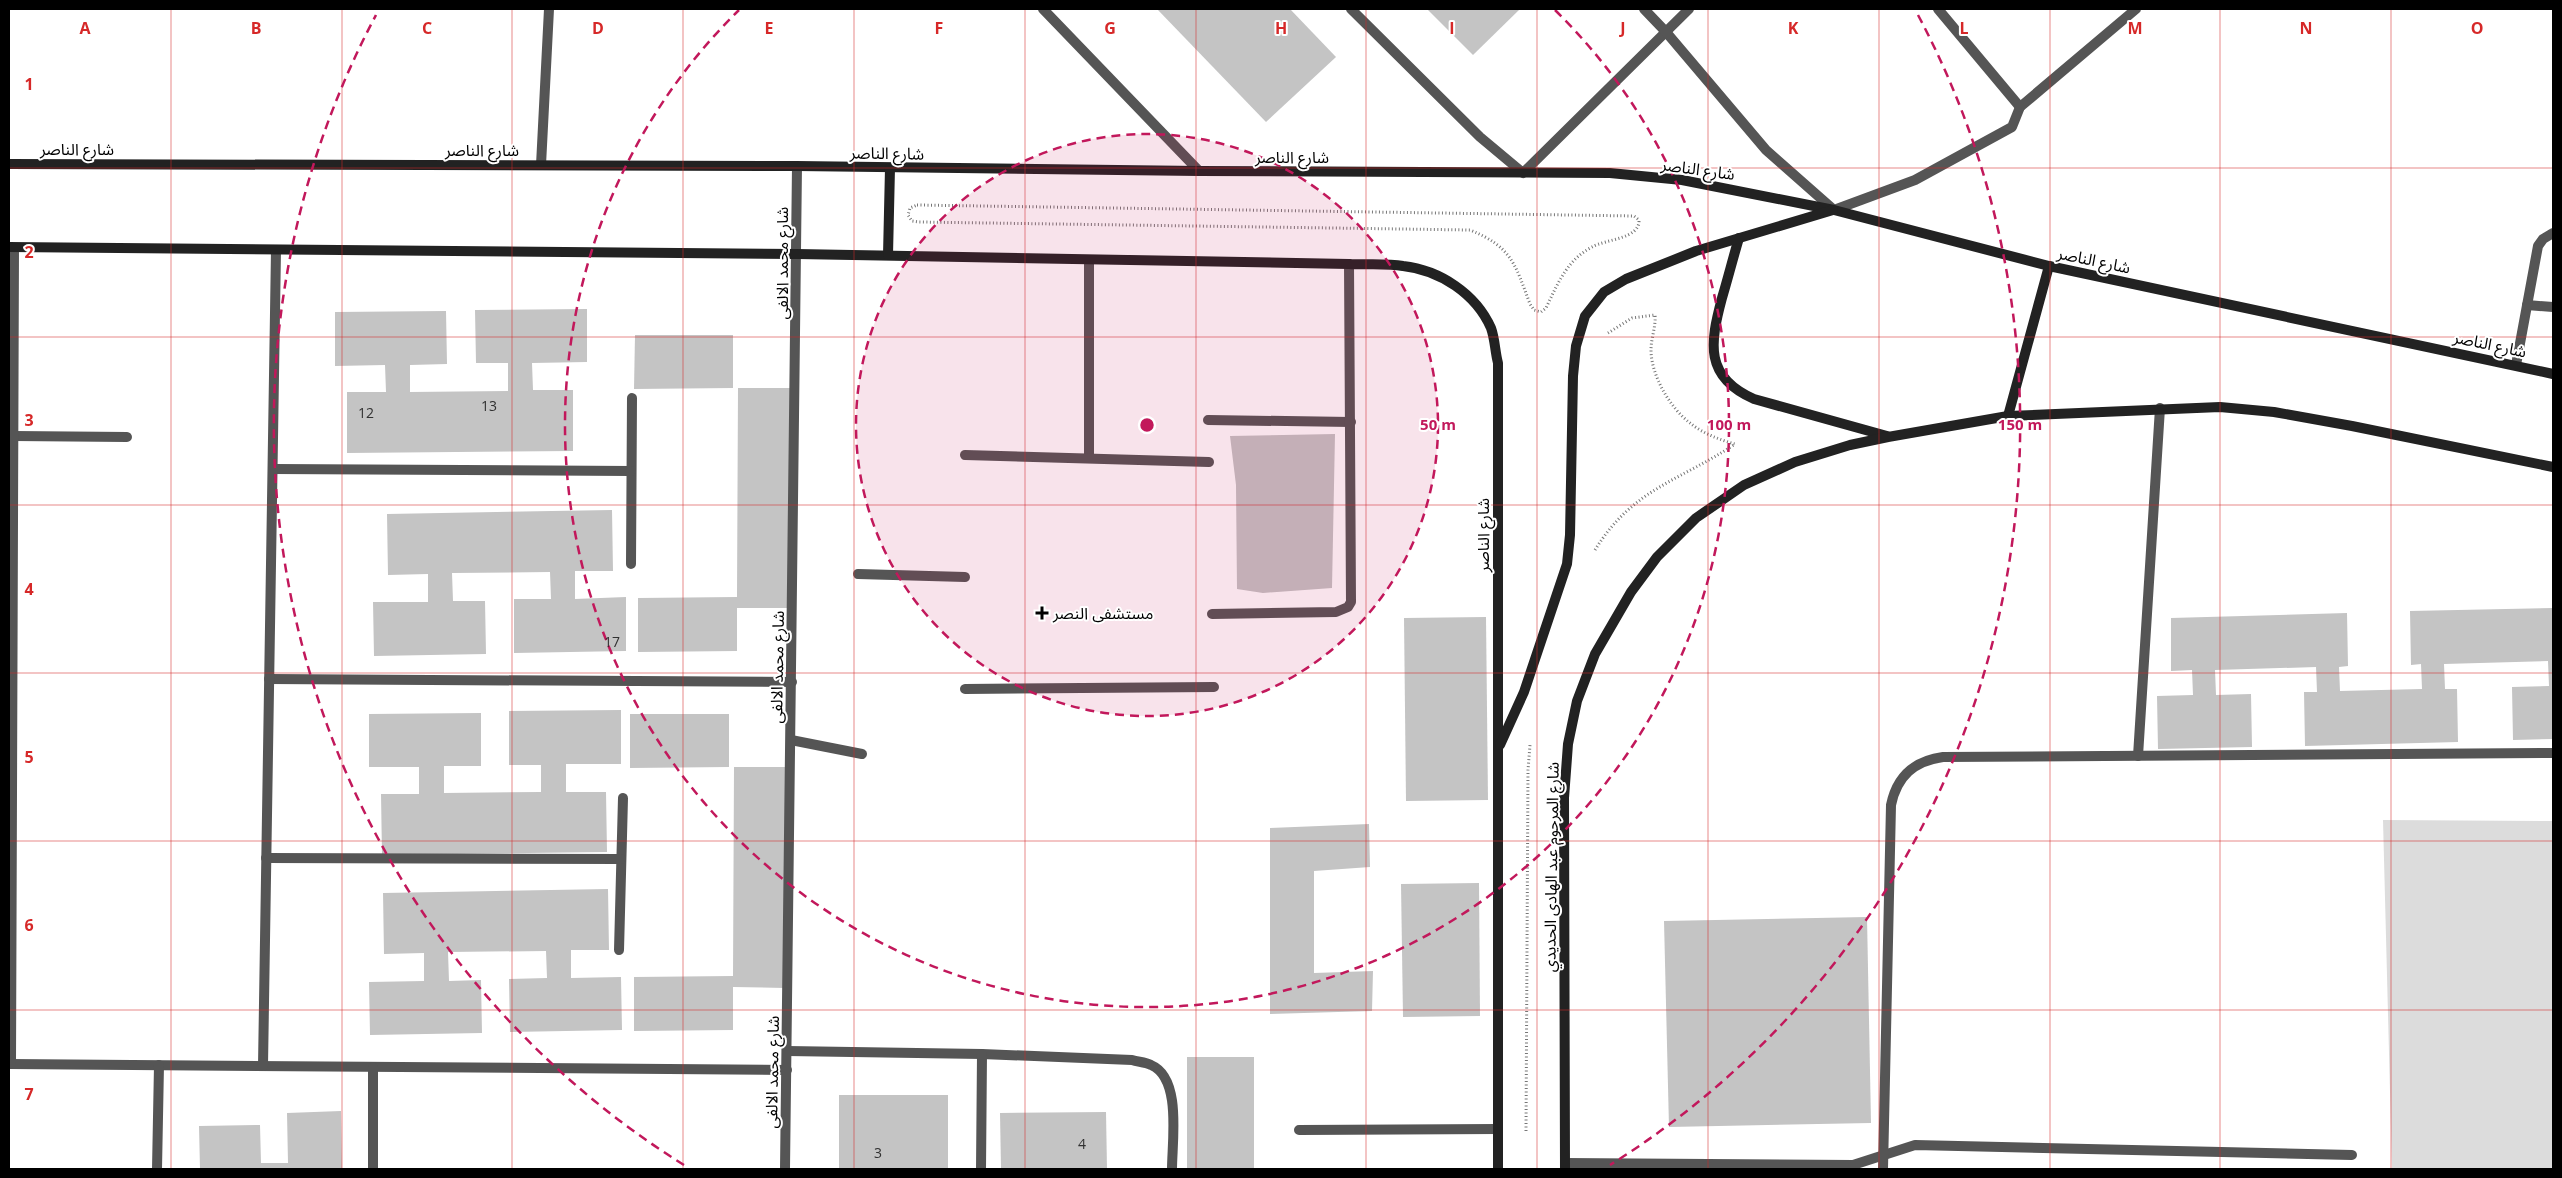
<svg xmlns="http://www.w3.org/2000/svg" width="2562" height="1178" viewBox="0 0 2562 1178" font-family="'Open Sans','Noto Sans Arabic',sans-serif">
<rect width="100%" height="100%" fill="#fff"/>
<path fill="#dcdcdc" d="M 2383,820 L 2553,821 L 2553,1169 L 2392,1169 Z"/>
<g fill="#c4c4c4">
<path d="M 1157,9 L 1290,9 L 1336,57 L 1266,122 Z"/>
<path d="M 1427,9 L 1520,9 L 1473,55 Z"/>
<path d="M 587,309 L 587,362 L 532,363 L 533,390 L 573,390 L 573,451 L 347,453 L 347,392 L 386,392 L 385,365 L 335,366 L 335,312 L 446,311 L 447,364 L 410,365 L 410,392 L 508,391 L 508,363 L 476,363 L 475,310 Z"/>
<path d="M 635,335 L 733,335 L 733,388 L 634,389 Z"/>
<path d="M 738,388 L 791,388 L 789,608 L 737,608 L 737,651 L 638,652 L 638,598 L 737,597 Z"/>
<path d="M 1335,434 L 1332,588 L 1263,593 L 1237,589 L 1236,485 L 1230,436 Z"/>
<path d="M 612,510 L 613,571 L 575,571 L 575,599 L 626,597 L 626,651 L 514,653 L 514,599 L 551,599 L 550,572 L 452,573 L 453,601 L 485,601 L 486,654 L 374,656 L 373,602 L 428,602 L 428,574 L 388,575 L 387,514 Z"/>
<path d="M 2553,608 L 2553,739 L 2513,740 L 2512,687 L 2549,686 L 2548,661 L 2444,664 L 2445,689 L 2457,689 L 2458,742 L 2305,746 L 2304,692 L 2317,692 L 2316,667 L 2215,670 L 2216,695 L 2251,694 L 2252,747 L 2158,749 L 2157,696 L 2193,695 L 2192,670 L 2171,671 L 2171,618 L 2347,613 L 2348,666 L 2339,667 L 2340,691 L 2422,689 L 2421,664 L 2411,665 L 2410,611 Z"/>
<path d="M 1486,617 L 1488,800 L 1406,801 L 1404,618 Z"/>
<path d="M 621,710 L 621,764 L 566,764 L 566,792 L 606,792 L 607,852 L 382,855 L 381,794 L 419,794 L 419,767 L 369,767 L 369,714 L 481,713 L 481,766 L 444,766 L 444,793 L 541,792 L 541,765 L 509,765 L 509,711 Z"/>
<path d="M 630,714 L 729,714 L 729,767 L 630,768 Z"/>
<path d="M 734,767 L 786,767 L 785,988 L 733,987 L 733,1030 L 634,1031 L 634,977 L 733,976 Z"/>
<path d="M 1369,824 L 1370,867 L 1314,871 L 1314,973 L 1373,971 L 1372,1011 L 1270,1014 L 1270,828 Z"/>
<path d="M 1479,883 L 1480,1016 L 1403,1017 L 1401,884 Z"/>
<path d="M 608,889 L 609,950 L 571,950 L 571,978 L 621,977 L 622,1030 L 510,1032 L 509,979 L 547,978 L 546,951 L 448,952 L 449,981 L 481,980 L 482,1033 L 370,1035 L 369,982 L 424,981 L 424,953 L 384,954 L 383,893 Z"/>
<path d="M 1867,917 L 1871,1123 L 1669,1127 L 1664,921 Z"/>
<rect x="1187" y="1057" width="67" height="112"/>
<rect x="839" y="1095" width="109" height="74"/>
<path d="M 341,1111 L 342,1169 L 200,1169 L 199,1126 L 260,1125 L 261,1163 L 288,1163 L 287,1113 Z"/>
<path d="M 1106,1112 L 1107,1169 L 1001,1169 L 1000,1113 Z"/>
</g>
<g fill="none" stroke-linecap="round" stroke-linejoin="round">
<g stroke="#777" stroke-width="3" stroke-dasharray="1 2.5" stroke-linecap="butt">
<path d="M 917,205 L 1634,216 L 1639,220 C 1640,239 1606,239 1592,247 C 1567,260 1558,283 1546,308 L 1541,312 L 1534,310 L 1530,304 C 1515,264 1512,247 1470,230 L 919,222 L 912,221 L 908,215 L 910,208 Z"/>
<path d="M 1595,550 C 1633,488 1680,481 1735,444 C 1720,440 1702,433 1690,423 C 1670,408 1651,375 1651,350 C 1651,338 1656,327 1655,315 L 1632,318 L 1608,333"/>
<path d="M 1526,1131 L 1528,770 L 1530,745"/>
</g>
<g stroke="#555" stroke-width="10">
<path d="M 1089,261 L 1089,458"/>
<path d="M 2527,305 L 2553,307"/>
<path d="M 2516,365 L 2538,246 L 2543,239 L 2553,233"/>
<path d="M 1208,420 L 1351,422"/>
<path d="M 14,436 L 127,437"/>
<path d="M 965,455 L 1209,462"/>
<path d="M 631,564 L 632,398"/>
<path d="M 858,574 L 965,577"/>
<path d="M 1212,614 L 1336,612 L 1348,607 L 1351,602 L 1349,264"/>
<path d="M 965,689 L 1214,687"/>
<path d="M 791,740 L 862,754"/>
<path d="M 619,950 L 623,798"/>
<path d="M 1299,1130 L 1498,1129"/>
</g>
<g stroke="#555" stroke-width="10">
<path d="M 1043,9 L 1199,171"/>
<path d="M 1351,9 L 1480,137 L 1523,173 L 1689,9"/>
<path d="M 1644,9 L 1666,32 L 1766,150 L 1834,210 L 1915,180 L 2012,127 L 2020,107 L 2136,9"/>
<path d="M 1938,9 L 2020,107"/>
<path d="M 541,165 L 549,9"/>
<path d="M 273,469 L 631,471"/>
<path d="M 269,679 L 792,682"/>
<path d="M 2138,756 L 2160,408"/>
<path d="M 266,858 L 621,859"/>
<path d="M 787,1051 L 982,1054 L 1132,1060 C 1138,1062 1145,1062 1151,1065 C 1182,1078 1172,1141 1172,1169"/>
<path d="M 9,1064 L 787,1070"/>
<path d="M 11,1064 L 14,248"/>
<path d="M 263,1066 L 276,250"/>
<path d="M 1565,1163 L 1853,1165 L 1915,1145 L 2352,1155"/>
<path d="M 157,1169 L 159,1065"/>
<path d="M 373,1169 L 373,1067"/>
<path d="M 785,1169 L 797,166"/>
<path d="M 981,1169 L 982,1054"/>
<path d="M 1883,1169 L 1891,805 C 1897,776 1914,761 1943,757 L 2553,753"/>
</g>
<g stroke="#222" stroke-width="10">
<path d="M 9,164 L 797,166 L 1199,171 L 1610,173 L 1682,180 L 1834,210 L 2049,266 L 2553,374"/>
<path d="M 1739,238 C 1733,258 1728,278 1722,298 C 1710,343 1704,377 1754,399 L 1887,436"/>
<path d="M 9,247 L 797,254 L 1349,264 C 1367,265 1386,263 1403,266 C 1440,270 1476,294 1491,328 C 1495,339 1495,352 1498,363 L 1498,1169"/>
<path d="M 888,255 L 890,168"/>
<path d="M 2008,416 L 2049,266"/>
<path d="M 1500,745 L 1524,692 L 1567,564 L 1570,535 L 1573,376 L 1576,346 L 1585,316 L 1604,292 L 1626,279 L 1696,251 L 1833,210"/>
<path d="M 1565,1169 L 1564,798 L 1568,744 L 1577,701 L 1595,654 L 1631,592 L 1657,557 L 1696,518 L 1744,485 L 1795,462 L 1850,445 L 1888,437 L 2008,416 L 2220,407 L 2274,412 L 2352,426 L 2553,467"/>
</g>
</g>
<path fill="none" stroke="#d62828" stroke-width="1" stroke-opacity="0.55" d="M 171,9 L 171,1169M 342,9 L 342,1169M 512,9 L 512,1169M 683,9 L 683,1169M 854,9 L 854,1169M 1025,9 L 1025,1169M 1196,9 L 1196,1169M 1366,9 L 1366,1169M 1537,9 L 1537,1169M 1708,9 L 1708,1169M 1879,9 L 1879,1169M 2050,9 L 2050,1169M 2220,9 L 2220,1169M 2391,9 L 2391,1169M 9,168 L 2553,168M 9,337 L 2553,337M 9,505 L 2553,505M 9,673 L 2553,673M 9,841 L 2553,841M 9,1010 L 2553,1010"/>
<circle cx="1147" cy="425" r="291" fill="#c2185b" fill-opacity=".12"/>
<g fill="none" stroke="#c2185b" stroke-width="2.5" stroke-dasharray="9 6">
<circle cx="1147" cy="425" r="291"/>
<path d="M1555 10A582 582 0 1 1 739 10"/>
<path d="M684 1165A873 873 0 0 1 376 15M1918 15A873 873 0 0 1 1610 1165"/>
</g>
<path fill="#000" stroke="#fff" stroke-width="2" d="M1039.5 605.5h5v5h5v5h-5v5h-5v-5h-5v-5h5z"/>
<g text-anchor="middle" dominant-baseline="central" stroke-width="4" stroke-linejoin="round" paint-order="stroke">
<g font-size="14" fill="#313131">
<text x="489" y="405">13</text>
<text x="366" y="412">12</text>
<text x="612" y="641">17</text>
<text x="1082" y="1143">4</text>
<text x="878" y="1152">3</text>
</g>
<g font-size="16" fill="#000" stroke="#fff">
<text x="77" y="149">شارع الناصر</text>
<text x="482" y="150">شارع الناصر</text>
<text transform="translate(887 153) rotate(1)">شارع الناصر</text>
<text x="1292" y="157">شارع الناصر</text>
<text transform="translate(1698 169) rotate(8)">شارع الناصر</text>
<text transform="translate(2094 260) rotate(12)">شارع الناصر</text>
<text transform="translate(782 263) rotate(-90)">شارع محمد الالفى</text>
<text transform="translate(2490 344) rotate(12)">شارع الناصر</text>
<text transform="translate(1483 535) rotate(-90)">شارع الناصر</text>
<text transform="translate(777 667) rotate(-89)">شارع محمد الالفى</text>
<text transform="translate(1551 867) rotate(-89)">شارع المرحوم عبد الهادى الحديدي</text>
<text transform="translate(772 1072) rotate(-89)">شارع محمد الالفى</text>
</g>
<g font-size="16" fill="#000" stroke="#fff" text-anchor="start">
<text x="1053" y="613">مستشفى النصر</text>
</g>
</g>
<g font-size="16" text-anchor="middle" font-weight="bold" fill="#d62828" stroke="#fff" stroke-width="4" stroke-linejoin="round" paint-order="stroke">
<text x="85" y="34">A</text>
<text x="256" y="34">B</text>
<text x="427" y="34">C</text>
<text x="598" y="34">D</text>
<text x="769" y="34">E</text>
<text x="939" y="34">F</text>
<text x="1110" y="34">G</text>
<text x="1281" y="34">H</text>
<text x="1452" y="34">I</text>
<text x="1623" y="34">J</text>
<text x="1793" y="34">K</text>
<text x="1964" y="34">L</text>
<text x="2135" y="34">M</text>
<text x="2306" y="34">N</text>
<text x="2477" y="34">O</text>
<text x="29" y="90">1</text>
<text x="29" y="258">2</text>
<text x="29" y="426">3</text>
<text x="29" y="595">4</text>
<text x="29" y="763">5</text>
<text x="29" y="931">6</text>
<text x="29" y="1100">7</text>
</g>
<circle cx="1147" cy="425" r="8" fill="#c2185b" stroke="#fff" stroke-width="2.5"/>
<g font-size="15" text-anchor="middle" font-weight="bold" fill="#c2185b" stroke="#fff" stroke-width="4" stroke-linejoin="round" paint-order="stroke">
<text x="1438" y="430">50 m</text>
<text x="1729" y="430">100 m</text>
<text x="2020" y="430">150 m</text>
</g>
<rect width="2562" height="1178" fill="none" stroke="#000000" stroke-width="20"/>
</svg>
